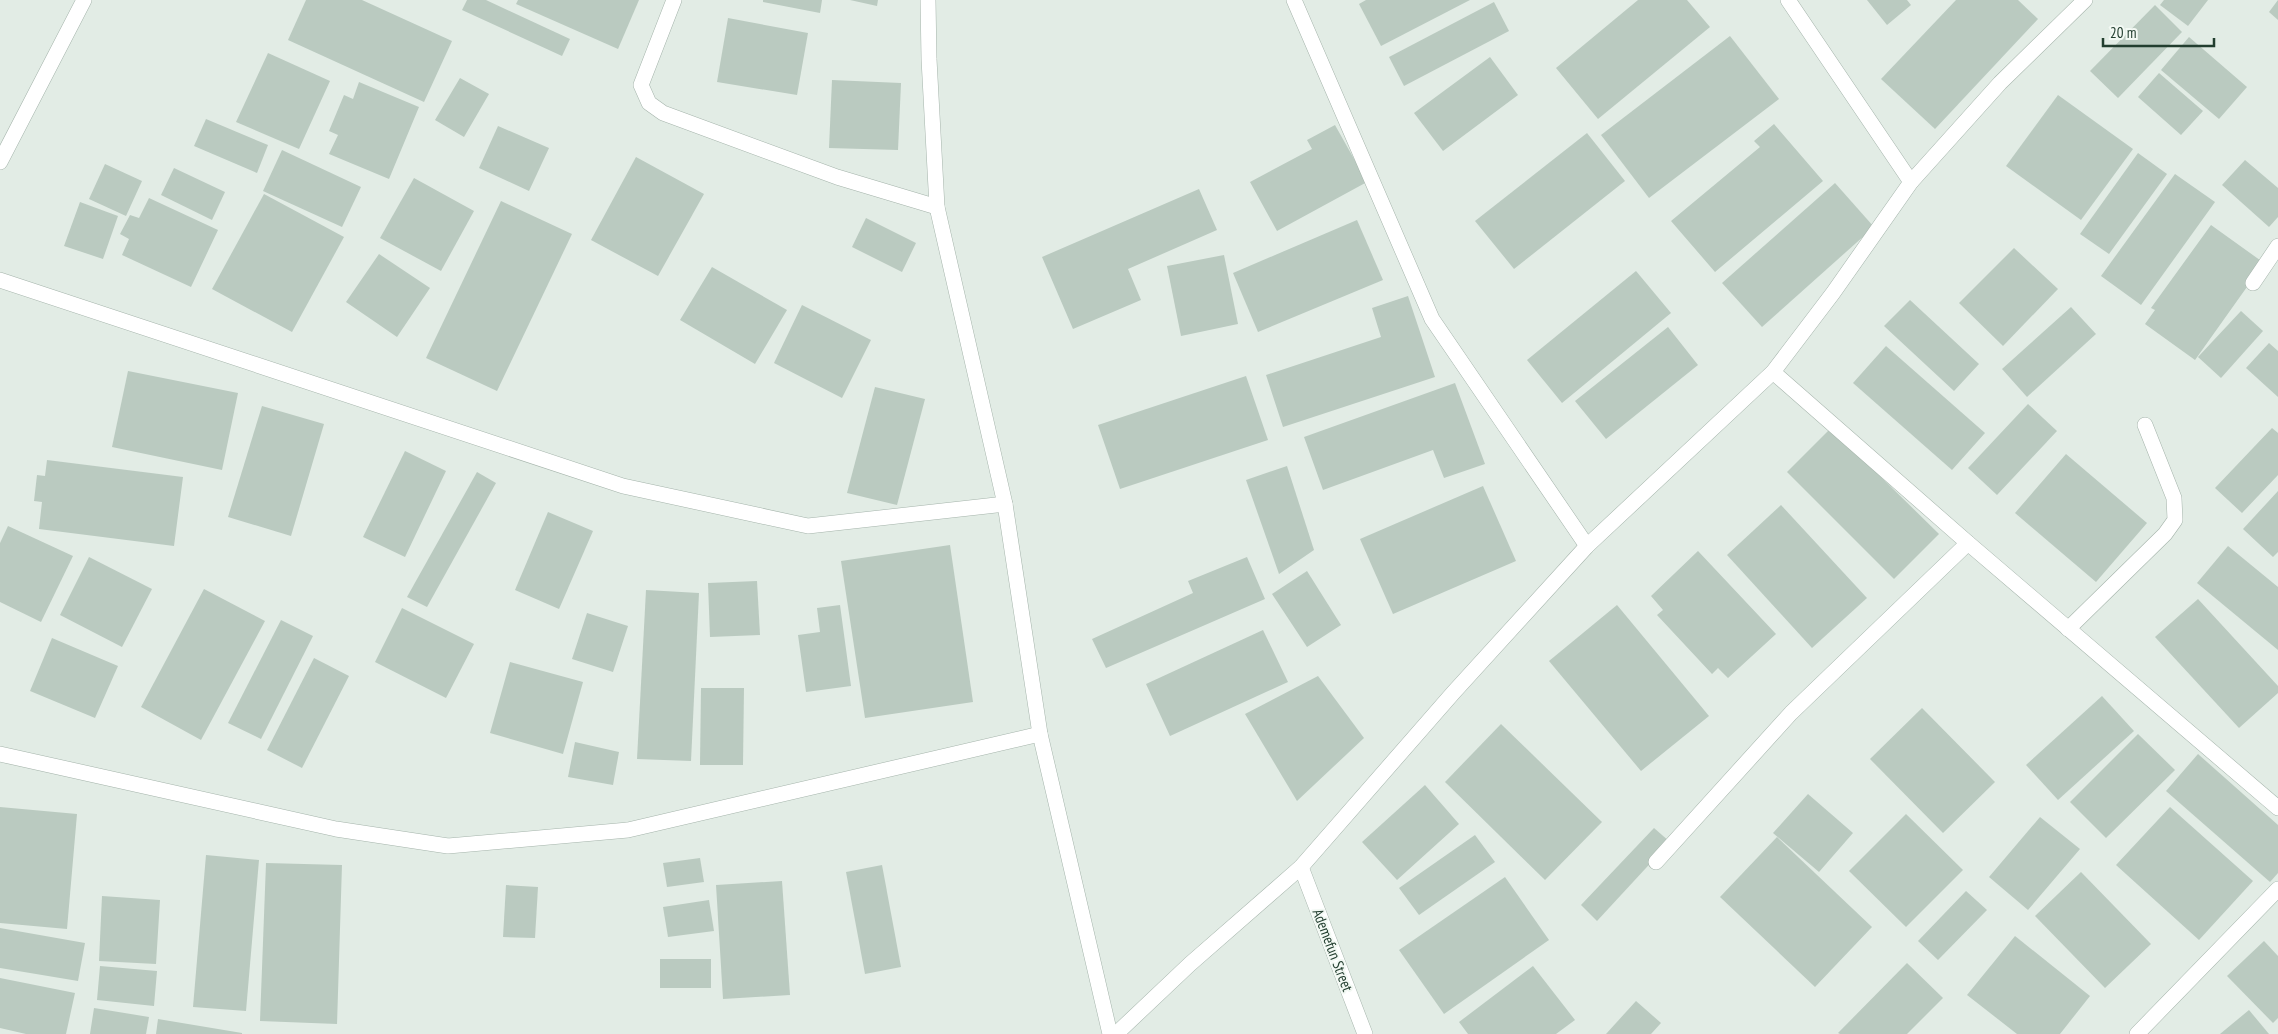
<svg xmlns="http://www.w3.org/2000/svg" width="2278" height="1034" viewBox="0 0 2278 1034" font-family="'PT Sans Narrow',sans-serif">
<rect width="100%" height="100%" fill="#e2ece5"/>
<g fill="#bacac0">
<path d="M 306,0 L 362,0 L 452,41 L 424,102 L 288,40 Z"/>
<path d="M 467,0 L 486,0 L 570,39 L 562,56 L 462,10 Z"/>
<path d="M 518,0 L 639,0 L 618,49 L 516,4 Z"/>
<path d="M 763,0 L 822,0 L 820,13 L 763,2 Z"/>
<path d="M 850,0 L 878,0 L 877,6 Z"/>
<path d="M 1366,0 L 1470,0 L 1381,46 L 1359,4 Z"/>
<path d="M 1638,0 L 1687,0 L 1710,27 L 1598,119 L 1556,68 Z"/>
<path d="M 1867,0 L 1907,0 L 1911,5 L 1887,25 Z"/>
<path d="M 1956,0 L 2018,0 L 2038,19 L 1935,129 L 1881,79 Z"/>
<path d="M 2164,0 L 2208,0 L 2188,26 L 2160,5 Z"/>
<path d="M 2278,0 L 2278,20 L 2269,12 Z"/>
<path d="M 1494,2 L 1509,31 L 1404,86 L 1389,57 Z"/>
<path d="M 2155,5 L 2182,32 L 2118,98 L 2090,71 Z"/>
<path d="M 728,18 L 808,33 L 797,95 L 717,82 Z"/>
<path d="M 1730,36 L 1779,99 L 1649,198 L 1601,135 Z"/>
<path d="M 2189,37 L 2247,87 L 2219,119 L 2161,70 Z"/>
<path d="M 268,53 L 330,81 L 299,149 L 236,122 Z"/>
<path d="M 1490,57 L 1518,95 L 1443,151 L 1414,113 Z"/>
<path d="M 2159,73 L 2203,111 L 2181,135 L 2138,97 Z"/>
<path d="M 460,78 L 489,94 L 464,137 L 435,120 Z"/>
<path d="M 832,80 L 901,83 L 898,150 L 829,148 Z"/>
<path d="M 359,82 L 419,107 L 389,179 L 329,154 L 338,135 L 329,131 L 344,95 L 353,99 Z"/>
<path d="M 2058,95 L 2133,149 L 2081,220 L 2006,166 Z"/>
<path d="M 206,119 L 268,145 L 257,173 L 194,146 Z"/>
<path d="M 1774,124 L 1823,181 L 1715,272 L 1671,221 L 1760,147 L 1754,141 Z"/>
<path d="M 1335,125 L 1367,182 L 1277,231 L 1250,182 L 1312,149 L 1307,140 Z"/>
<path d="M 498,126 L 549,148 L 529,191 L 479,168 Z"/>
<path d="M 1587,133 L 1625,181 L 1514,269 L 1475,221 Z"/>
<path d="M 282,150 L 361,187 L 342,227 L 263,191 Z"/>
<path d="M 2138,153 L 2167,174 L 2109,254 L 2080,234 Z"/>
<path d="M 636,157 L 704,194 L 658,276 L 591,240 Z"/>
<path d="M 2245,160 L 2278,188 L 2278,217 L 2269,227 L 2222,185 Z"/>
<path d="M 105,164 L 142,181 L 126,216 L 89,199 Z"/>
<path d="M 174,168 L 225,192 L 212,220 L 161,195 Z"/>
<path d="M 2175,174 L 2215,202 L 2141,305 L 2101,276 Z"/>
<path d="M 414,178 L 474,211 L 441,271 L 380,238 Z"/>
<path d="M 1835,183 L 1874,227 L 1762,327 L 1722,283 Z"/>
<path d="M 1199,189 L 1217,230 L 1128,269 L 1141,300 L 1073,329 L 1042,257 Z"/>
<path d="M 264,194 L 344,237 L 292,332 L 212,289 Z"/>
<path d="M 149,198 L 218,230 L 191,287 L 122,255 L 129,239 L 120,234 L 130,215 L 139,218 Z"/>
<path d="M 501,201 L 572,234 L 497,391 L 426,358 Z"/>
<path d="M 80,202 L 118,216 L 103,259 L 64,246 Z"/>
<path d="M 866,218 L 916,243 L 902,272 L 852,247 Z"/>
<path d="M 1357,220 L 1383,280 L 1258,332 L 1233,273 Z"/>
<path d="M 2211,225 L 2264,263 L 2195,360 L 2145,324 L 2155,310 L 2151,308 Z"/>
<path d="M 2014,248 L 2058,289 L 2003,346 L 1959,303 Z"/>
<path d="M 379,254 L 430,288 L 397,337 L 346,302 Z"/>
<path d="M 1224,255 L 1238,324 L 1181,336 L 1167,266 Z"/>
<path d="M 712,267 L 787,310 L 755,364 L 680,320 Z"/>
<path d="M 1636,271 L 1671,313 L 1562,403 L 1527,360 Z"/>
<path d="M 1408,296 L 1435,377 L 1283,427 L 1266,375 L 1381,337 L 1372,308 Z"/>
<path d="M 1910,300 L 1979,364 L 1954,391 L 1884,326 Z"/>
<path d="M 802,305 L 871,340 L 842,398 L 774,363 Z"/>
<path d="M 2071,307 L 2096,334 L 2027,397 L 2002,369 Z"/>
<path d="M 2241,311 L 2263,331 L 2221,378 L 2198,357 Z"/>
<path d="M 1668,327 L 1698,365 L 1606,439 L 1575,401 Z"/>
<path d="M 2269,343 L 2278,351 L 2278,397 L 2246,368 Z"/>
<path d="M 1886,346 L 1985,433 L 1952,470 L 1853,383 Z"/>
<path d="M 128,371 L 238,393 L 222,470 L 112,447 Z"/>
<path d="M 1246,376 L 1268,440 L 1120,489 L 1098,425 Z"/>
<path d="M 1455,383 L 1485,464 L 1444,478 L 1433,450 L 1323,490 L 1304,437 Z"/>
<path d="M 875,387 L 925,399 L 897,505 L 847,493 Z"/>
<path d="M 2028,404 L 2057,431 L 1997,495 L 1968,468 Z"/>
<path d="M 262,406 L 324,424 L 291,536 L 228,517 Z"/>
<path d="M 1831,428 L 1939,534 L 1894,579 L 1787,472 Z"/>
<path d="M 2272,428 L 2278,433 L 2278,475 L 2242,513 L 2215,488 Z"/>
<path d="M 405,451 L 446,471 L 405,557 L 363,537 Z"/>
<path d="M 2066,454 L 2147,523 L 2096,582 L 2015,513 Z"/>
<path d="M 47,460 L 183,477 L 174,546 L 39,529 L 42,502 L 34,501 L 37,475 L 45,476 Z"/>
<path d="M 1287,466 L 1314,550 L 1279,574 L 1246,480 Z"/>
<path d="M 477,472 L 496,483 L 427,607 L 407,597 Z"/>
<path d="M 1483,486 L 1516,561 L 1393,614 L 1360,539 Z"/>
<path d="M 2278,491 L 2278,552 L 2273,557 L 2243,529 Z"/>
<path d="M 1781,505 L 1867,598 L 1812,648 L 1727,555 Z"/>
<path d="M 548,512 L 593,531 L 559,609 L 515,590 Z"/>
<path d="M 8,526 L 73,556 L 41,622 L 0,602 L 0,543 Z"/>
<path d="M 950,545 L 973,702 L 865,718 L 841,561 Z"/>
<path d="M 2228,546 L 2278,587 L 2278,650 L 2197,583 Z"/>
<path d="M 1698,551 L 1776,634 L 1728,678 L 1718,668 L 1712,674 L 1657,615 L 1663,610 L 1651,596 Z"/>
<path d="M 89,557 L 152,589 L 122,647 L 60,615 Z"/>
<path d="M 1247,557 L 1265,599 L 1106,668 L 1092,639 L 1193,593 L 1188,581 Z"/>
<path d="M 1307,571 L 1341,625 L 1307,647 L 1272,594 Z"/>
<path d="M 757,581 L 760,635 L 710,637 L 708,583 Z"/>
<path d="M 204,589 L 265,621 L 201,740 L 141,707 Z"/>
<path d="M 646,590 L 699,593 L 691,761 L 637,759 Z"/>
<path d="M 2198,599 L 2278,686 L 2278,693 L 2239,728 L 2155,637 Z"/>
<path d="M 840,605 L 851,686 L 806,692 L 798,635 L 820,632 L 817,608 Z"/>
<path d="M 1617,605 L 1709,716 L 1641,771 L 1549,661 Z"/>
<path d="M 402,608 L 474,644 L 446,698 L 375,662 Z"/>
<path d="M 587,613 L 628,626 L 613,672 L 572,659 Z"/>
<path d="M 281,620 L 313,636 L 261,739 L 228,723 Z"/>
<path d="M 1263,630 L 1288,682 L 1170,736 L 1146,684 Z"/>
<path d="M 52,638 L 118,666 L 95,718 L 30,691 Z"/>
<path d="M 314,658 L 349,676 L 302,768 L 267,750 Z"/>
<path d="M 510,662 L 583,682 L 563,754 L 490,733 Z"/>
<path d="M 1318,676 L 1364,738 L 1297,801 L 1245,714 Z"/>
<path d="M 701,688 L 744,688 L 743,765 L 700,765 Z"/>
<path d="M 2102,696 L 2134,731 L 2058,800 L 2026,765 Z"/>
<path d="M 1922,708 L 1995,782 L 1943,833 L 1870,759 Z"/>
<path d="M 1501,724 L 1602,822 L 1545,880 L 1445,782 Z"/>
<path d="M 2138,734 L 2175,770 L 2106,838 L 2070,802 Z"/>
<path d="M 575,742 L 619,752 L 613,785 L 568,777 Z"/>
<path d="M 2198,754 L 2278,825 L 2278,873 L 2270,882 L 2166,791 Z"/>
<path d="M 1425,785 L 1459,824 L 1397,880 L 1362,842 Z"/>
<path d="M 1808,794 L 1853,833 L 1819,872 L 1773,833 Z"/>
<path d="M 0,807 L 77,814 L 67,929 L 0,923 Z"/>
<path d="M 2170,807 L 2253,881 L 2199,940 L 2116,865 Z"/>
<path d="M 1906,814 L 1963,870 L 1906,927 L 1849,871 Z"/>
<path d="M 2040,817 L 2080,849 L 2028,910 L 1989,877 Z"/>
<path d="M 1654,828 L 1670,842 L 1597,921 L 1581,905 Z"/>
<path d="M 1475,835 L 1495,862 L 1419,915 L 1399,888 Z"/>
<path d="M 1777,837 L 1872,927 L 1815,987 L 1720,897 Z"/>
<path d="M 206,855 L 259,860 L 246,1011 L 193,1007 Z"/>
<path d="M 700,858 L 704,882 L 667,887 L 663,863 Z"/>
<path d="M 266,863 L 342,865 L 337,1024 L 260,1021 Z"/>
<path d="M 882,865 L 901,967 L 865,974 L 846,872 Z"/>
<path d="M 2081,872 L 2151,944 L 2105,988 L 2035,916 Z"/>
<path d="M 1505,877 L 1549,940 L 1444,1014 L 1399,950 Z"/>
<path d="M 782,881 L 790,995 L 723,999 L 716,885 Z"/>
<path d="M 506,885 L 538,887 L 535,938 L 503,937 Z"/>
<path d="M 1966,891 L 1987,910 L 1938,960 L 1918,941 Z"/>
<path d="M 102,896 L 160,900 L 156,964 L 99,961 Z"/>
<path d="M 709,900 L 714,931 L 668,937 L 663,907 Z"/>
<path d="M 0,928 L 85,943 L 78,981 L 0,968 Z"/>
<path d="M 2015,936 L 2090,996 L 2060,1034 L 2017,1034 L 1967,995 Z"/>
<path d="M 2264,941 L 2278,956 L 2278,1018 L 2273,1023 L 2227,976 Z"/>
<rect x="660" y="959" width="51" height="29"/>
<path d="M 1907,963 L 1943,998 L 1907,1034 L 1840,1034 L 1838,1033 Z"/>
<path d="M 100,966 L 157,971 L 154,1006 L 97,1000 Z"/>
<path d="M 1533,966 L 1575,1020 L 1556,1034 L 1468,1034 L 1459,1022 Z"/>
<path d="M 0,978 L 75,993 L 66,1034 L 26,1034 L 0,1028 Z"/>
<path d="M 1636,1001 L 1661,1023 L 1651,1034 L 1606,1034 Z"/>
<path d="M 94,1008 L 149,1017 L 146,1034 L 90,1034 Z"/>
<path d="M 2249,1010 L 2269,1034 L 2220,1034 Z"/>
<path d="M 158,1019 L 242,1033 L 242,1034 L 156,1034 Z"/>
</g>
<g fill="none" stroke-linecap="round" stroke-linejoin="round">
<defs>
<path id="lane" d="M 2253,283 L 2278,246"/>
<g id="street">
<path d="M 674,0 L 641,85 L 649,103 L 663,113 L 837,177 L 937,207"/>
<path d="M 928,0 L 929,59 L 937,207 L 1005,504 L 1040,734 L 1110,1034"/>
<path d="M 1294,0 L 1432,319 L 1587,546"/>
<path d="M 1788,0 L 1911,182"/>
<path d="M 0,162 L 84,0"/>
<path d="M 0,280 L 623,486 L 808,526 L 1005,504"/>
<path d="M 1773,372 L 1968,543 L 2278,808"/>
<path d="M 2068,629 L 2165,534 L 2175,520 L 2174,498 L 2145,425"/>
<path d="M 0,754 L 336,829 L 448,846 L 628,830 L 1040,734"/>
<path d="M 1656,862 L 1791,713 L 1968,543"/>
<path d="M 1301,867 L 1365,1034"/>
<path d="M 1116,1034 L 1190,964 L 1301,867 L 1453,693 L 1587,546 L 1773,372 L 1833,293 L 1911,182 L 2000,83 L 2085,0"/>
<path d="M 2137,1034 L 2278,889"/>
</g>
</defs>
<use href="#lane" stroke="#a5b4ab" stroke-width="16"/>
<use href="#street" stroke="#a5b4ab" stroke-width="16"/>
<use href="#lane" stroke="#fff" stroke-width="15"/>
<use href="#street" stroke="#fff" stroke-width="15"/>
</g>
<g text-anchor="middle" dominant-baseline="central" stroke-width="4" stroke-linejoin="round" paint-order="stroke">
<g font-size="15" fill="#223e2f" stroke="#f3f9f4">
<text transform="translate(1333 950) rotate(69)">Ademefun Street</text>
</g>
</g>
<path d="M2103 38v8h111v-8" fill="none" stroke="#223e2f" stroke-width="2.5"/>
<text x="2110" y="38" font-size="15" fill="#223e2f" stroke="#f3f9f4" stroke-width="4" paint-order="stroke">20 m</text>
</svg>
